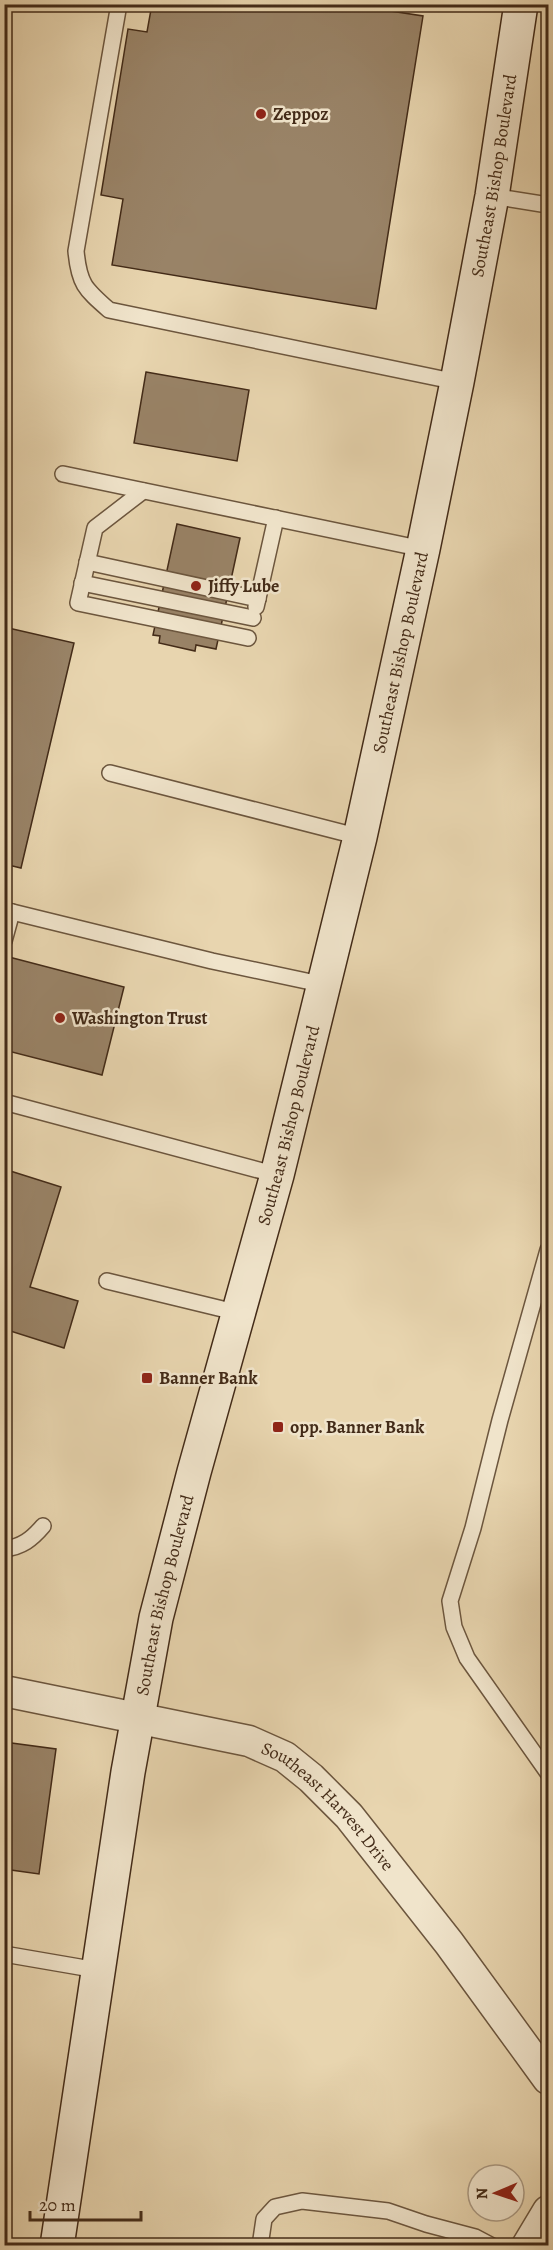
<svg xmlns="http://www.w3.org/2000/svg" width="553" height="2250" viewBox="0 0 553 2250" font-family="Alegreya,serif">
<rect width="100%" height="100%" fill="#e8d5af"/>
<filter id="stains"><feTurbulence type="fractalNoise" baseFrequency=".00333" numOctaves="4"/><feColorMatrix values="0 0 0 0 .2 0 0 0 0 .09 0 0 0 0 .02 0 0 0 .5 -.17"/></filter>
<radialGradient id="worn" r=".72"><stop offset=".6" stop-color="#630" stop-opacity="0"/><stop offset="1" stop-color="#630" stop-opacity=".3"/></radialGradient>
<g fill="#998367" stroke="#432b18" stroke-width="1.5">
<path d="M 152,4 L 368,4 L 371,8 L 423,16 L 376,309 L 112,265 L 123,199 L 101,195 L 128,29 L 147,32 Z"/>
<path d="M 146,372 L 249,390 L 237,461 L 134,443 Z"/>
<path d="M 177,524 L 240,538 L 216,649 L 196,645 L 195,651 L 159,643 L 160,636 L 153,635 Z"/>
<path d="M 4,627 L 74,643 L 21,868 L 4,864 Z"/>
<path d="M 9,957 L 124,987 L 102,1075 L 4,1050 L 4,974 Z"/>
<path d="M 4,1169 L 61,1187 L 30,1287 L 78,1301 L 64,1348 L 4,1329 Z"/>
<path d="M 4,1742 L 56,1749 L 39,1874 L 4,1869 Z"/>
</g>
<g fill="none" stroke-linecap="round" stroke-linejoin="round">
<defs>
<g id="lane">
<path d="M 119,4 L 76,251 C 79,284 85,289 109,310 L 457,382"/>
<path d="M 492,196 L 548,205"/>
<path d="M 63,474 L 423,549"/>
<path d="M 143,491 L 95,528 L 78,603 L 248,638"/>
<path d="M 87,562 L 258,599"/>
<path d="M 82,583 L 253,618"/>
<path d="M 256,607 L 276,518"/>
<path d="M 110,773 L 360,837"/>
<path d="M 4,910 L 212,961 L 325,985"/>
<path d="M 4,941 L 12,912"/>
<path d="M 4,1102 L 277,1175"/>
<path d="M 548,1250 L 500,1420 L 473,1528 L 450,1601 L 454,1627 L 467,1658 L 548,1773"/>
<path d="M 107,1281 L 239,1313"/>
<path d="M 4,1549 C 22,1547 32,1539 43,1526"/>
<path d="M 4,1954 L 97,1970"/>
<path d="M 260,2246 L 264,2219 L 275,2207 L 302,2201 L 388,2211 L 426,2224 L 475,2237 L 492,2246"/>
</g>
<g id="street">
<path id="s1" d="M 4,1691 L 249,1741 L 285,1757 L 311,1778 L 349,1816 L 449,1943 L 548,2079"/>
<path d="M 527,2246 L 548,2211"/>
</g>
<g id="secondary">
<path id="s2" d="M 57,2246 L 128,1772 L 156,1618 L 194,1472 L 277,1175 L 360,837 L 423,549 L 457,382 L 492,196 L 521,4"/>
</g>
</defs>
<use href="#lane" stroke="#6c563e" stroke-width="18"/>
<use href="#street" stroke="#6c563e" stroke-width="33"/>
<use href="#secondary" stroke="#432b18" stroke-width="36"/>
<use href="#lane" stroke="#f0e4cb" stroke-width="15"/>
<use href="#street" stroke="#f0e4cb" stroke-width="30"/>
<use href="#secondary" stroke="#f0e4cb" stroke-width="33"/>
</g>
<g fill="#8f2418" stroke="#f0e4cb" stroke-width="2">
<circle cx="261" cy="114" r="6"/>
<circle cx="196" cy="586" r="6"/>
<circle cx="60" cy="1018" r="6"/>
<rect x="141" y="1372" width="12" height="12" rx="3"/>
<rect x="272" y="1421" width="12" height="12" rx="3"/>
</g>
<g text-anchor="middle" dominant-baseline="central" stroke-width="5" stroke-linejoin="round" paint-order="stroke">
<g font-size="18" font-weight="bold" fill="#432b18" stroke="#f0e4cb" text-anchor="start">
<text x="273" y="114">Zeppoz</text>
<text x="208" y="586">Jiffy Lube</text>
<text x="72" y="1018">Washington Trust</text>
<text x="159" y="1378">Banner Bank</text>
<text x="290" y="1427">opp. Banner Bank</text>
</g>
<g font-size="18" fill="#432b18" stroke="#f0e4cb">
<text stroke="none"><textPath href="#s2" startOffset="2118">Southeast Bishop Boulevard</textPath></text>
<text stroke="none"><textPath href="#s2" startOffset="1632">Southeast Bishop Boulevard</textPath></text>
<text stroke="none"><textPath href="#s2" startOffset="1146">Southeast Bishop Boulevard</textPath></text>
<text stroke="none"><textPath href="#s2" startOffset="660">Southeast Bishop Boulevard</textPath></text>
<text stroke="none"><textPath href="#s1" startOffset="354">Southeast Harvest Drive</textPath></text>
</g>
</g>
<rect width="553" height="2250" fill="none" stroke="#e8d5af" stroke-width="24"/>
<rect x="6" y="6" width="541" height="2238" fill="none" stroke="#432b18" stroke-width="3"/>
<rect x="12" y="12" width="529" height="2226" fill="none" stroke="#432b18" stroke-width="1.5"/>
<g transform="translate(496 2193) rotate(268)"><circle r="28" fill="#f0e4cb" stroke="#ab9a83" stroke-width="1.5"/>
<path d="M0-4.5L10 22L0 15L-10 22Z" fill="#8f2418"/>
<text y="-9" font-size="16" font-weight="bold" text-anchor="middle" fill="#432b18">N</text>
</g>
<path d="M30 2211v9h111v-9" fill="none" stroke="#432b18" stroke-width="3"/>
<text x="39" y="2211" font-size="18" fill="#432b18" stroke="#f0e4cb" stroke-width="4.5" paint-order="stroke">20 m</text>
<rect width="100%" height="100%" filter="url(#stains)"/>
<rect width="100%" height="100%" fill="url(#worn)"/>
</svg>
